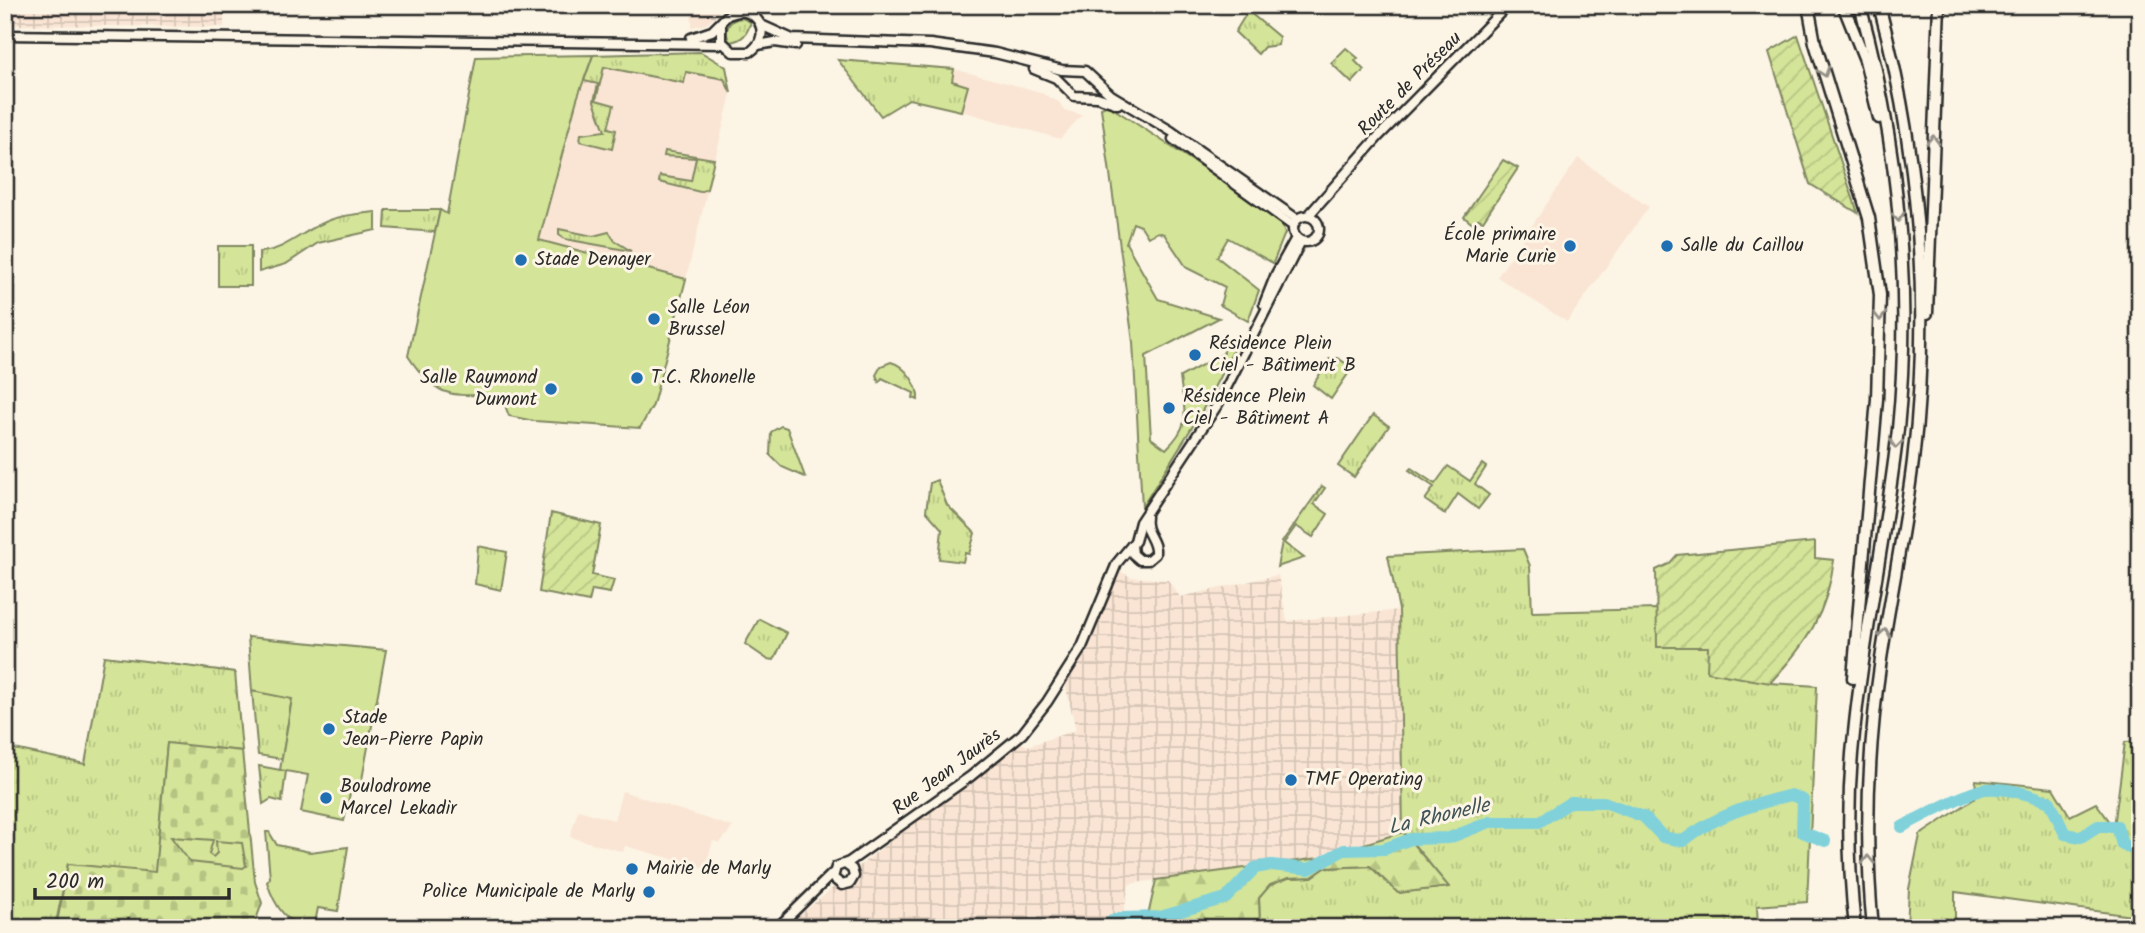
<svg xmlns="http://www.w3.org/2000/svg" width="2145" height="933" viewBox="0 0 2145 933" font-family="Kalam,sans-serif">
<defs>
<pattern id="industrial-grid" width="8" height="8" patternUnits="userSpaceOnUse" patternTransform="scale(1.75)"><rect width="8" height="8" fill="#fae5d4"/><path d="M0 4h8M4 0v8" fill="none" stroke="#d6c5b6"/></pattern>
<pattern id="grass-tufts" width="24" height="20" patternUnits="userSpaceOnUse" patternTransform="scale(1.75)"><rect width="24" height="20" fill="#d4e498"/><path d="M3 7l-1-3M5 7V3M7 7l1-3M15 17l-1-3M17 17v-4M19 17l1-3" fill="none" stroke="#b6c483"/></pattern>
<pattern id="forest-firs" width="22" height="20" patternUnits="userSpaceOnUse" patternTransform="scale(1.75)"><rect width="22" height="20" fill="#d4e498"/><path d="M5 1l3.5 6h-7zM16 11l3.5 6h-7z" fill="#b6c483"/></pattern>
<pattern id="cemetery-stones" width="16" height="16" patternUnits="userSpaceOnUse" patternTransform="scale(1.75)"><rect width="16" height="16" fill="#d4e498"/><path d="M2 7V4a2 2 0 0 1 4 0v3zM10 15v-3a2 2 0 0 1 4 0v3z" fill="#b6c483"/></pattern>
<pattern id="garden-furrows" width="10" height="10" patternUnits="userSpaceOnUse" patternTransform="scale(1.75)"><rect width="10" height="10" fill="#d4e498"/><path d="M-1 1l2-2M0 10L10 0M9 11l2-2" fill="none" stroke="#b6c483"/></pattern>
</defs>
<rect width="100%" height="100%" fill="#fcf5e5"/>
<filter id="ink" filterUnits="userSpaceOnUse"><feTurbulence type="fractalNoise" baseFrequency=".0143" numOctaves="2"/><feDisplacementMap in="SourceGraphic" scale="14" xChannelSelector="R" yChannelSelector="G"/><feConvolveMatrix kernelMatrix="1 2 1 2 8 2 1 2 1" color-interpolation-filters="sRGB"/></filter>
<g filter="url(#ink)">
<g fill="#fae5d4">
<path d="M 691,5 L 725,5 L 707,24 L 692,27 Z"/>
<path d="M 701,52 L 726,67 L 732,90 L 686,279 L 539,241 L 577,99 L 593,55 Z"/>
<path d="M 954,69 L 1037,91 L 1059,102 L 1064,110 L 1082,115 L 1060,139 L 961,111 L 968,86 L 951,82 Z"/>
<path d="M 1578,158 L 1649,207 L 1567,322 L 1497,277 Z"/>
<path d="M 622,791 L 733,827 L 720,843 L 713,841 L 705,868 L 625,846 L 623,852 L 570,837 L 578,810 L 614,820 Z"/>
</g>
<g fill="url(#industrial-grid)">
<path d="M 5,5 L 224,5 L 224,27 L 5,25 Z"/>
<path d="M 1120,571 L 1131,577 L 1168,580 L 1180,597 L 1278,575 L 1287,621 L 1399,610 L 1403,831 L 1319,858 L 1129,884 L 1121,928 L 784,928 L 907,827 L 1021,743 L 1028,746 L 1076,730 L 1065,684 L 1088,649 Z"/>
</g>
<g fill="url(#grass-tufts)" stroke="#808862" stroke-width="2">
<path d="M 1248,11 L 1279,37 L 1278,45 L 1264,47 L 1258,54 L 1235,32 Z"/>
<path d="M 742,18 L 751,22 C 747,34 743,40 730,42 C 723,31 728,19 742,18 Z"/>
<path d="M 1346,48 L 1358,58 L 1355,61 L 1364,70 L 1352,83 L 1331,63 Z"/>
<path d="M 701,52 L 726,67 L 731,93 L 724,79 L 686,72 L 684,83 L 604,67 L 596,100 L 614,105 L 608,128 L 616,130 L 612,149 L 580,141 L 581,134 L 605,131 L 594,101 L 598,84 L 584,81 L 593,55 Z"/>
<path d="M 838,60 L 954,69 L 952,81 L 968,86 L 961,111 L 909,99 L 881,116 Z"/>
<path d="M 665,151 L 714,159 L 707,189 L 700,192 L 659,182 L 660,176 L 691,181 L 696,158 L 664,156 Z"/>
<path d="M 386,210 L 440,210 L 435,232 L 385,228 Z"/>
<path d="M 376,212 L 376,230 L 318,243 L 286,264 L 259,272 L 259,252 C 284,251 300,233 323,223 C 340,215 358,214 376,212 Z"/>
<path d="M 559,229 L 593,236 L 609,232 L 615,241 L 631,251 L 565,239 L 559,235 Z"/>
<rect x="218" y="246" width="33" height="40"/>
<path d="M 1330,358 L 1338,358 L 1352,368 L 1331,399 L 1313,385 Z"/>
<path d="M 891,362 C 906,366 919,386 918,400 L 913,398 L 914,393 L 882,378 L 879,382 L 876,375 L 881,366 Z"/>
<path d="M 1373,415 L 1389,426 L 1354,477 L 1338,466 Z"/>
<path d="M 781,426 L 787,428 L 805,477 L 782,467 L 770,455 L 771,432 Z"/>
<path d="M 1482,464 L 1486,467 L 1475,484 L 1489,495 L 1478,509 L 1458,494 L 1445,514 L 1425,500 L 1434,487 L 1409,470 L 1411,468 L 1435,484 L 1448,466 L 1470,481 Z"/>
<path d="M 937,480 L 947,505 L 975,533 L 969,554 L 965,553 L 963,562 L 939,559 L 942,529 L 926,511 L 930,483 Z"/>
<path d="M 1322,486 L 1325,488 L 1314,504 L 1328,514 L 1313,537 L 1296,526 L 1284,543 L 1304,558 L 1277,567 L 1282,542 Z"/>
<path d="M 478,546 L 507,552 L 501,590 L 475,584 Z"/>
<path d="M 1523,549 L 1530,566 L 1532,612 L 1657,609 L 1657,647 L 1709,647 L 1770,683 L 1817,686 L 1807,902 L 1757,906 L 1758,928 L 1260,928 L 1259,898 L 1270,885 L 1288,878 L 1312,877 L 1325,868 L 1370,866 L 1398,893 L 1448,887 L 1403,831 L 1399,610 L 1388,556 Z"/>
<path d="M 759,619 L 787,633 L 774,660 L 767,659 L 745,644 Z"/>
<path d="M 104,656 L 235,672 L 242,751 L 167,744 L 155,873 L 68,864 L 55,928 L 5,928 L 5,747 L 85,764 Z"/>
<path d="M 252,691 L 292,698 L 282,759 L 258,755 Z"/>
<path d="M 2140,741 L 2140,917 L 1955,892 L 1955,928 L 1907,928 L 1909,889 L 1920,835 L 1974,799 L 1976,780 L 2053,788 L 2070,816 L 2096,803 L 2114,827 L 2125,742 Z"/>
<path d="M 259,766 L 286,771 L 282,802 L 271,799 L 263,804 Z"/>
</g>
<path fill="url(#forest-firs)" stroke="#808862" stroke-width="2" d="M 1403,832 L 1449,887 L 1398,893 L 1370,866 L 1325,868 L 1312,877 L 1288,878 L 1270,885 L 1259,898 L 1260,928 L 1149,928 L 1146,925 L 1156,880 L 1319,858 Z"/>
<path fill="url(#cemetery-stones)" stroke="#808862" stroke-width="2" d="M 167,743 L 242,751 L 255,882 L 262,903 L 253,928 L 56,928 L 68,864 L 155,872 Z"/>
<g fill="#d4e498" stroke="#808862" stroke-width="2">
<path d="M 593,55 L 577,99 L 539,240 L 686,279 L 653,405 L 640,428 L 534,421 L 509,416 L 501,395 C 451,395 438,401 408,356 L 440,210 L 447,214 L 476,57 Z"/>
<path d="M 1108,105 L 1279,218 L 1285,233 L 1273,263 L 1228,238 L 1217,257 L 1259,290 L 1248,321 L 1220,305 L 1225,287 L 1187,268 L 1164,234 L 1158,232 L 1148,237 L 1141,226 L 1133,223 L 1126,243 L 1158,299 L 1219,318 L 1146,356 L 1151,438 L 1166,449 C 1193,423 1184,412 1180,377 L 1224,353 L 1222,338 L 1238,341 L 1201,413 L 1142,507 L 1133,342 L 1101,108 Z"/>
<path d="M 248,637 L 386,650 L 361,785 L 352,784 L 344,821 L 301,812 L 308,775 L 280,770 L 292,699 L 252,691 Z"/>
<path d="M 266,832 L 269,832 L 277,845 L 310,852 L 348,847 L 338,911 L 318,908 L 314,928 C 288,928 274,905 267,882 L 270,878 Z"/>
<path d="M 171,837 L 213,840 L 209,854 L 213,857 L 217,853 L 216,841 L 242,843 L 246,866 L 243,868 L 190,862 Z"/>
</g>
<g fill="url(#garden-furrows)" stroke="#808862" stroke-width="2">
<path d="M 1798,35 L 1858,213 L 1810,184 L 1769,52 Z"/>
<path d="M 1503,160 L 1518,168 L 1483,221 L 1478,219 L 1474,225 L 1464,217 Z"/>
<path d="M 551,513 L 601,525 L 592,575 L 614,580 L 610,593 L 592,590 L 589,602 L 539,592 Z"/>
<path d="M 1815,542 L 1815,558 L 1834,560 C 1827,614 1807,643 1770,683 L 1707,672 L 1708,647 L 1657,647 L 1656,570 L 1669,564 L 1677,555 Z"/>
</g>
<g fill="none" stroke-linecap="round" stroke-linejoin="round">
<g stroke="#81d1db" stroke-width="12">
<path d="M 1902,827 C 1916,819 1972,790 1986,789 C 2007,787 2031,795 2050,802 L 2065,834 L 2081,837 L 2098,826 L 2117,826 L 2122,845 L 2140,850"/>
<path d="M 1105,928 L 1113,920 L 1120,918 L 1160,917 L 1226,898 L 1255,868 L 1271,865 L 1309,869 L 1344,850 L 1384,849 L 1411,839 L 1449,838 L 1490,822 L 1539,822 L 1571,802 L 1604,802 L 1644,817 L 1663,837 L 1683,841 C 1716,815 1751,805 1791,795 L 1803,800 L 1802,832 L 1825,841"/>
</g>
<defs>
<g id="secondary">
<path d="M 761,25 L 792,39 L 930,44 L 995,53 L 1062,70 L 1085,71 L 1111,95 L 1171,131 L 1297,219"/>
<path d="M 5,35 L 723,44"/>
<path d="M 691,38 L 712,31 L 728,15 L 741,11 C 764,15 769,39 750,52 L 733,52 L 721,41 L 721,24"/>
<path d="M 758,45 L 775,42 L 796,45"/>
<path d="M 1034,69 L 1056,78 L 1074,96 L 1097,97 L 1118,104"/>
<path d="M 1173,139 L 1293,226"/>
<circle cx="1306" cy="229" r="13"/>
<path d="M 1308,216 L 1378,137 L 1508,5"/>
<path d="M 1264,304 L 1276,274 L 1296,238"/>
<path d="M 1132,545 L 1133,554 L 1140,560 L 1148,560 L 1155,554 C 1157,540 1143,533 1146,517"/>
<path d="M 845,864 L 852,869 L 854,876 L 850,883 L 842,885 L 833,878 L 836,867 L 849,862 L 971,776 L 1022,734 L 1047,702 L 1082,647 L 1117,563 L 1135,541 L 1140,522 L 1218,404 L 1301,241"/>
<path d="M 777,928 L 832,874"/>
</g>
<g id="highway">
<path d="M 1808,5 L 1815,43 L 1869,218 L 1880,295 L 1877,399 L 1853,678"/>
<path d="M 1843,5 L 1865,60 L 1879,118"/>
<path d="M 1927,313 L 1939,5"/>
<path d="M 1855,928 C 1848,863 1847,797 1854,733 C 1864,631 1887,531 1898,429 C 1912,287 1898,143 1860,5"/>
<path d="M 1873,928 C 1864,838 1868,748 1881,659 C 1891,593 1905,527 1913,461 C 1931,308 1919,153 1879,5"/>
</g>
</defs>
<use href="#secondary" stroke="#2b2b2b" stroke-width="13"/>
<use href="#highway" stroke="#2b2b2b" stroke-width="15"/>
<use href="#secondary" stroke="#fcf5e5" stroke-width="8"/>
<use href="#highway" stroke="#fcf5e5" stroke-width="10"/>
</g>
<defs><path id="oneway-chevron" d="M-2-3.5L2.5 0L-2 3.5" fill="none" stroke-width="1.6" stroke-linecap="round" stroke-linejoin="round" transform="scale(1.75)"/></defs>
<g stroke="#949088">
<use href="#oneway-chevron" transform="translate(1824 72) rotate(72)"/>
<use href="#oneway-chevron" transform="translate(1933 140) rotate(-88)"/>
<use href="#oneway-chevron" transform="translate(1898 217) rotate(85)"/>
<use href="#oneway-chevron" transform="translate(1880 316) rotate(90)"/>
<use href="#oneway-chevron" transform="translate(1896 444) rotate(96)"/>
<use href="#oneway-chevron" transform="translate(1885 633) rotate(-80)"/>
<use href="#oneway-chevron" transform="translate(1868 860) rotate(-92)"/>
</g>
</g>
<g fill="#1f6fb2" stroke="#fcf5e5" stroke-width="2.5">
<circle cx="1570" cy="246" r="7"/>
<circle cx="1667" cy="246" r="7"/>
<circle cx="521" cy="260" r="7"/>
<circle cx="654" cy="319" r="7"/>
<circle cx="1195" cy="355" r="7"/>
<circle cx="637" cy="378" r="7"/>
<circle cx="551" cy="389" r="7"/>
<circle cx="1169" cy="408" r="7"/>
<circle cx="329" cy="729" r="7"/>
<circle cx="1291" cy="780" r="7"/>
<circle cx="326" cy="798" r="7"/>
<circle cx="632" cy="869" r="7"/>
<circle cx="649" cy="892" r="7"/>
</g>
<g text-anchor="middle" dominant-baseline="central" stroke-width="6" stroke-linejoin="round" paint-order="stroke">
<g font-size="19" fill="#2b2b2b" stroke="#fcf5e5">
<text transform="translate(1410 84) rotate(-45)">Route de Préseau</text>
<text transform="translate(947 772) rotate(-37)">Rue Jean Jaurès</text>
</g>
<g font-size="19" fill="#2b2b2b" stroke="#fcf5e5" text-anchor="start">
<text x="1556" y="235" text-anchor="end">École primaire<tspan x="1556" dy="22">Marie Curie</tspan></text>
<text x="1681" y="246">Salle du Caillou</text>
<text x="535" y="260">Stade Denayer</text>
<text x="668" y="308">Salle Léon<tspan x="668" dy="22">Brussel</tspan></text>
<text x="1209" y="344">Résidence Plein<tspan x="1209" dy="22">Ciel - Bâtiment B</tspan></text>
<text x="537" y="378" text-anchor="end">Salle Raymond<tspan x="537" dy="22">Dumont</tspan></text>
<text x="651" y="378">T.C. Rhonelle</text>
<text x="1183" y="397">Résidence Plein<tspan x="1183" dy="22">Ciel - Bâtiment A</tspan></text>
<text x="343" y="718">Stade<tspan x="343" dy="22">Jean-Pierre Papin</tspan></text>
<text x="1305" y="780">TMF Operating</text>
<text x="340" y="787">Boulodrome<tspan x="340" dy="22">Marcel Lekadir</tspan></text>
<text x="646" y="869">Mairie de Marly</text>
<text x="635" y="892" text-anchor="end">Police Municipale de Marly</text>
</g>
<g font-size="21" font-style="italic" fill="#405457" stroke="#fcf5e5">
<text transform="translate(1439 817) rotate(-13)">La Rhonelle</text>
</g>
</g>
<rect width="2145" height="933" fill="none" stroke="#fcf5e5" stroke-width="28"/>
<rect x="14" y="14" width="2117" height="905" fill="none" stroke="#2b2b2b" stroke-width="2.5" filter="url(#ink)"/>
<path d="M35 888v10h194v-10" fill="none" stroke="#2b2b2b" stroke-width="3.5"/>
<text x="46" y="888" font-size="21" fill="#2b2b2b" stroke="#fcf5e5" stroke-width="5" paint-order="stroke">200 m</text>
</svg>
